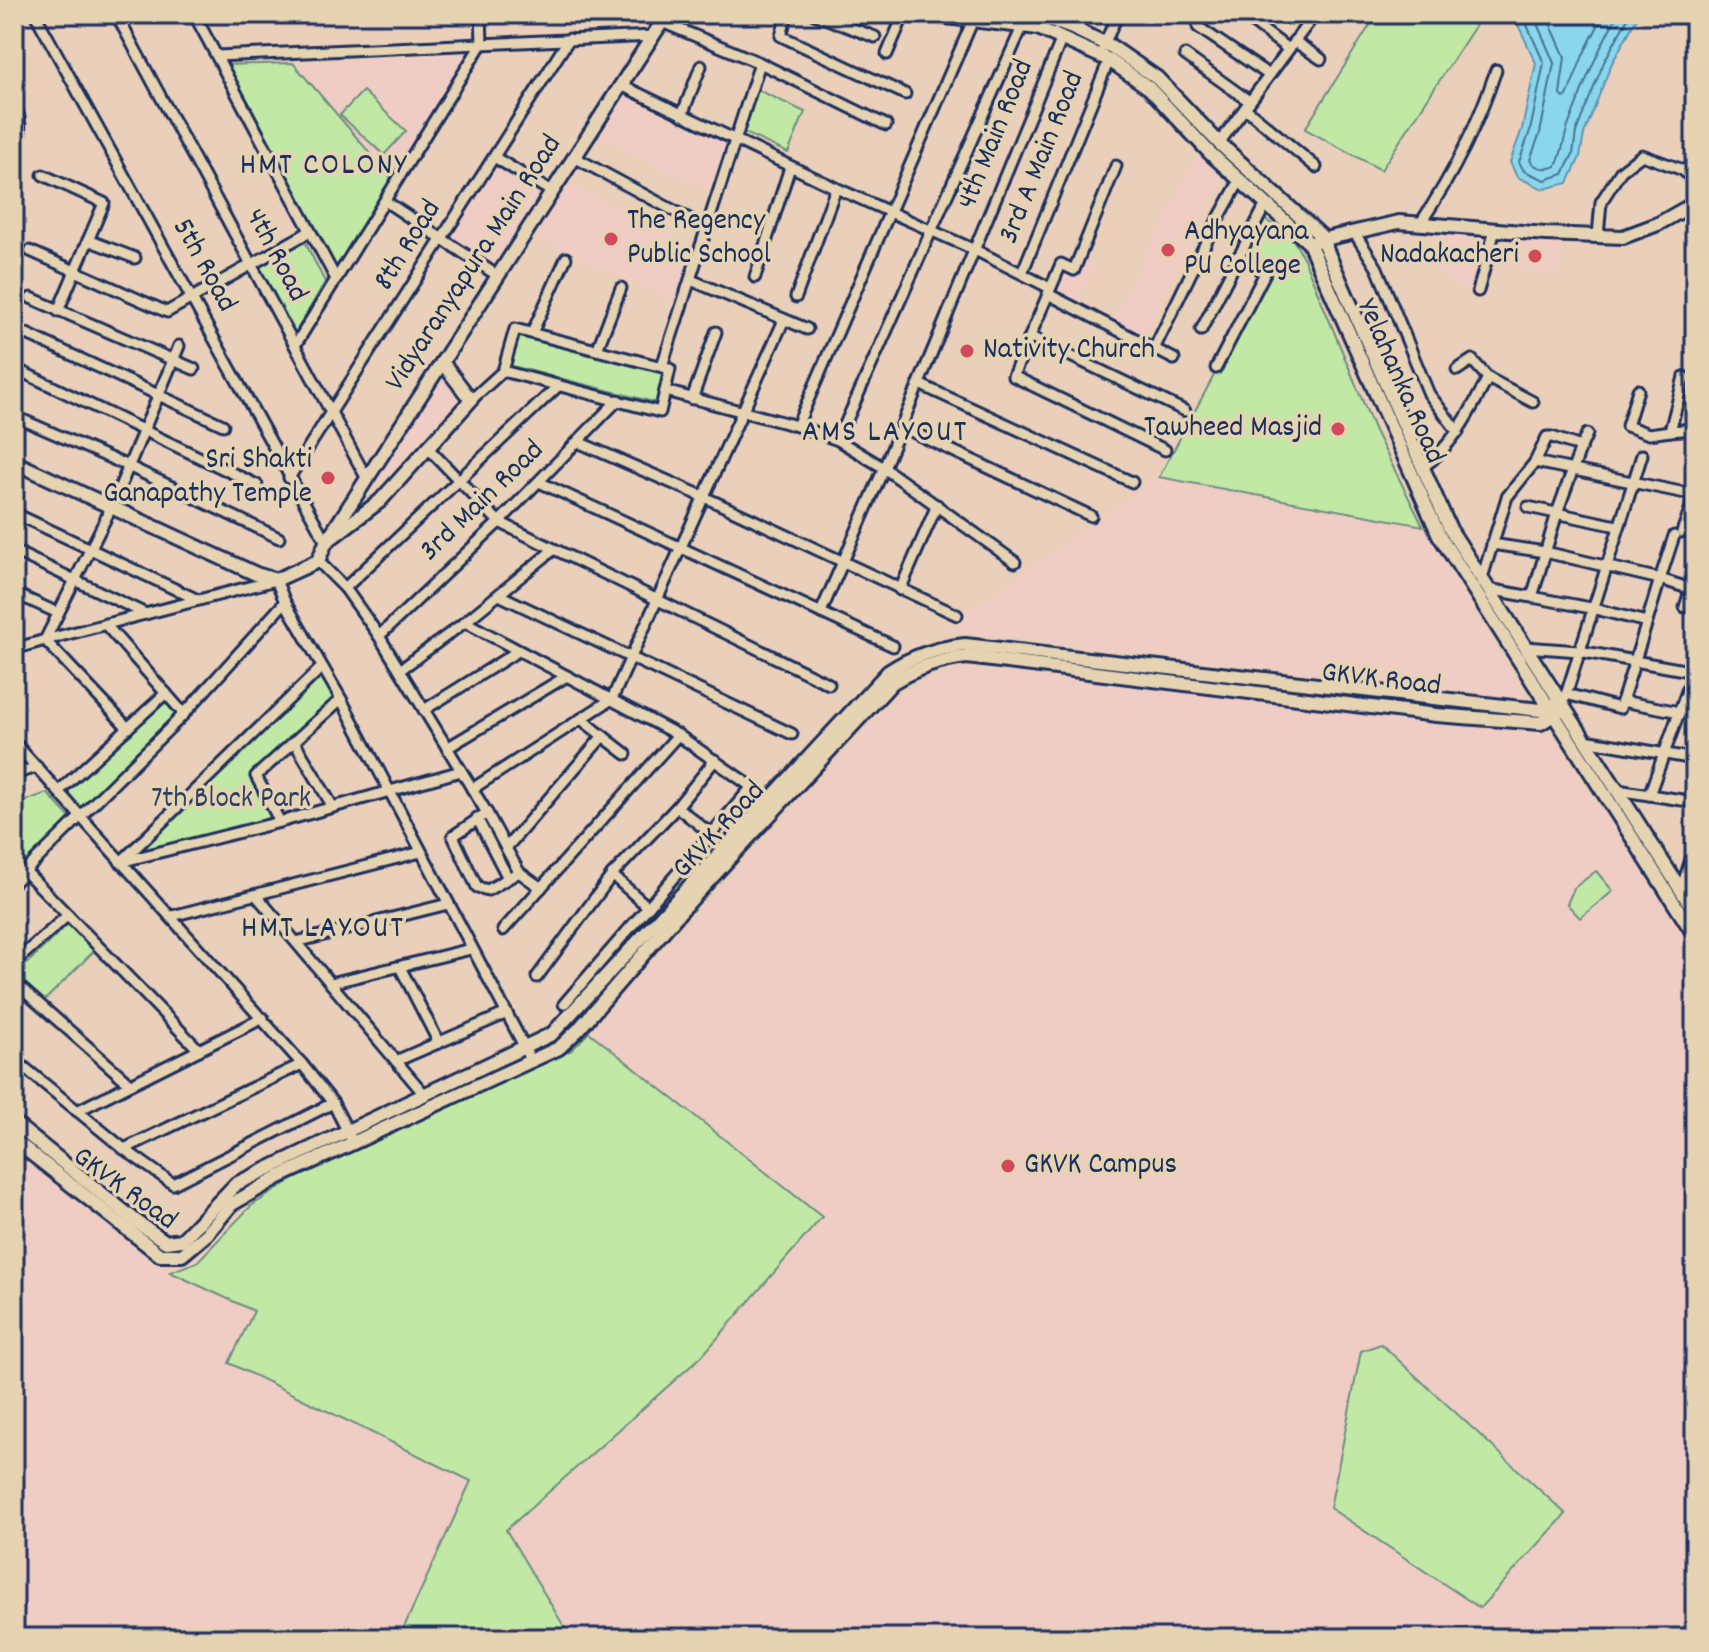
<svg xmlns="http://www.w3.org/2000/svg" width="1709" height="1652" viewBox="0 0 1709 1652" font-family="Dekko,sans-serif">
<rect width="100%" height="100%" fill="#ead0ba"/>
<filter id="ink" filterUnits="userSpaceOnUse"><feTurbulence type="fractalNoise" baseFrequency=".0125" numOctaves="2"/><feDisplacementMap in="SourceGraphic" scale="16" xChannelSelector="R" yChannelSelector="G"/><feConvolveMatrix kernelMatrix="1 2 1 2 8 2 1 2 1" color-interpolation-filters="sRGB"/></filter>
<g filter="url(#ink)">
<g fill="#efcdc5">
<path d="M 468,52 L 393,180 L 293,63 Z"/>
<path d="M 625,91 L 727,138 L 710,188 L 672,174 L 596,135 Z"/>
<path d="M 1197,154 L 1222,178 L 1145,336 L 1113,322 Z"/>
<path d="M 496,168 L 537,194 L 491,265 L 450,239 Z"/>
<path d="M 562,181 L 693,246 L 674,301 L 528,233 Z"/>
<path d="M 1439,229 L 1567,239 L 1560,266 L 1554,277 L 1491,260 L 1482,296 L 1448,281 L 1449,274 L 1426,266 Z"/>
<path d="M 1081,258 L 1094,264 L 1079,300 L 1054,289 L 1061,271 L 1073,276 Z"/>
<path d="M 441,375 L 462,401 L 380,481 L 377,478 Z"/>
<path d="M 1159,477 L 1423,526 L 1527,700 L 942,630 Z"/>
<path d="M 962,667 L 1553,735 L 1695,952 L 1695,1638 L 14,1638 L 14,1148 L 170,1272 L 197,1262 L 251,1206 L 292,1180 L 572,1050 L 897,694 Z"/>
</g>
<g fill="#c1e9a5" stroke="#6e8c82" stroke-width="2">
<path d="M 1377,14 L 1483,14 L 1381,170 L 1305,129 Z"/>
<path d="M 293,63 L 393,180 L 335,269 L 224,65 Z"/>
<path d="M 756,89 L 805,112 L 788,153 L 743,132 Z"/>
<path d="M 363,91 L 406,131 L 384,155 L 340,115 Z"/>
<path d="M 1262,217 L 1294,241 L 1304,259 L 1375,431 L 1423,526 L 1159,477 L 1270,272 L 1243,253 Z"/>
<path d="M 305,242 L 325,282 L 294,335 L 259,267 Z"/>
<path d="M 516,334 L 665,372 L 658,403 L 508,365 Z"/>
<path d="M 321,671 L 337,698 L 253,775 L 276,820 L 130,857 Z"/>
<path d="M 164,697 L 181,715 L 79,809 L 63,791 Z"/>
<path d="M 47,793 L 71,819 L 14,875 L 14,805 Z"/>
<path d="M 1596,871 L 1613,891 L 1580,918 L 1567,904 L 1574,888 Z"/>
<path d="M 69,923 L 95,950 L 44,1001 L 15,975 Z"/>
<path d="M 589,1032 L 822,1217 L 702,1356 L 506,1530 L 571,1638 L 399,1638 L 471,1481 L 229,1363 L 254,1311 L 170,1272 L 197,1262 L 251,1206 L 292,1180 L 572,1050 Z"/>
<path d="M 1381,1344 L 1566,1514 L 1480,1608 L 1330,1508 L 1361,1351 Z"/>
</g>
<path fill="#8ad6ea" stroke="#5e93b2" stroke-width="2" d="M 1513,14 L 1639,14 L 1611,65 L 1584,134 L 1580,157 L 1568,183 L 1543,189 L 1517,177 L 1510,162 L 1522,129 L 1536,63 Z"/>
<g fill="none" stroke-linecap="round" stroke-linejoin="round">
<g stroke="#477296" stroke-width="2">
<path d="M 1522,14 L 1544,63 L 1530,131 L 1519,162 L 1524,171 L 1545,180 L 1563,174 L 1573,154 L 1576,132 L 1604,62 L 1630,14"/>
<path d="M 1533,14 L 1554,63 L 1540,133 L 1530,160 C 1535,169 1547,170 1556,166 C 1563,153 1563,139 1569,124 C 1583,86 1598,49 1618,14"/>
<path d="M 1546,14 L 1565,57 L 1560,94 L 1564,98 L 1567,96 L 1584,53 L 1604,14"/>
</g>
<defs>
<g id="street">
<path d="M 35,14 L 326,542"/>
<path d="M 116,14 L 367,479"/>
<path d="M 194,14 L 336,279"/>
<path d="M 787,14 L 781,36 L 905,94"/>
<path d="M 814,14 L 875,37"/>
<path d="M 1243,15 L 1288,49"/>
<path d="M 662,22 L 760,63 L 886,125"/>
<path d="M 1198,27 L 1269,75"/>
<path d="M 1077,30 L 1083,14"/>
<path d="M 1294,41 L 1321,59"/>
<path d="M 1103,47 L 1118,14"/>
<path d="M 887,54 L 904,14"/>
<path d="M 1185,55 L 1249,101"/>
<path d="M 217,56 L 653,36"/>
<path d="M 621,85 L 836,188 L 975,250 L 1050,288"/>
<path d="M 14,105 C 24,121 19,140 14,158"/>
<path d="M 1245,108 L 1316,167"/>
<path d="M 682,115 L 701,66"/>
<path d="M 1219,143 L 1315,14"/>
<path d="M 494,157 L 552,192"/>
<path d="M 574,157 L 708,229"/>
<path d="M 1116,166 L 1074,270 L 1061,264 L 1013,376 L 1165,450"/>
<path d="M 43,175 L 104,203 L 58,311"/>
<path d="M 385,201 L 498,276"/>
<path d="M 1420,224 C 1452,176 1478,125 1496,70"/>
<path d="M 1354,232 L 1377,268 L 1429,394 L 1458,432"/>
<path d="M 1598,236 L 1601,202 L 1621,171 L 1642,155 L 1683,170 L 1695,182"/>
<path d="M 88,240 L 135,258"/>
<path d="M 30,251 L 167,312 L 309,232"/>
<path d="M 1022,273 L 1109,60"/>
<path d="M 755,277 L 790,167"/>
<path d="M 691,280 L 807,329"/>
<path d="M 1478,291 L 1495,230"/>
<path d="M 1048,294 L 1174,359"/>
<path d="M 796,297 L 836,188"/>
<path d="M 31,298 L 194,369"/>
<path d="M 14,328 L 223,425"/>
<path d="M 1201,330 L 1266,204"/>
<path d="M 532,333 L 566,258"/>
<path d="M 1031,337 L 1185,411"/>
<path d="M 296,344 L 482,43 L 481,14"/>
<path d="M 1155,347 L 1210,234 L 1240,180"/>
<path d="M 597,350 L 621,288"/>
<path d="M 662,366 L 760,63"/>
<path d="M 14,368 L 257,485"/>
<path d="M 1216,368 L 1265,273 L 1238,256"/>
<path d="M 1457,370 L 1472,360 L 1488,378"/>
<path d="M 503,371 L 515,329 L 670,369 L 665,391"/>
<path d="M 1684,377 L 1670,431 L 1695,429"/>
<path d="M 919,384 L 1132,482"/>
<path d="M 1638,390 L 1627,426 L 1649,434 L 1670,431"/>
<path d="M 692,399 L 716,332"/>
<path d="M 471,400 L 503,371 L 660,412 L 665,391 L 797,426 L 838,440 L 884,468 L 1015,562"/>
<path d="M 14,416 L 128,466 L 279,538"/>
<path d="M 797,426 L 973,20"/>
<path d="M 902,427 L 1091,516"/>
<path d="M 838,440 L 1023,25"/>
<path d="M 578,442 L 702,496 L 957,615"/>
<path d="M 1581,447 L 1587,434"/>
<path d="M 429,449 L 499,522 L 829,684"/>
<path d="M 1535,462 L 1695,495"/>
<path d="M 1423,467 C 1455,444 1470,411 1488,378 L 1533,402"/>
<path d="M 289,478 L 569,39"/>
<path d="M 539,482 L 893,646"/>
<path d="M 1528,507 L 1617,526"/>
<path d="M 14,513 L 198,600"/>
<path d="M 1682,532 L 1695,496"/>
<path d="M 1492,544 L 1545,552 L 1660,579 L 1674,536"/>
<path d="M 14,551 L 146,614"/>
<path d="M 318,561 L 345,588 L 379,636 L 487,813 L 519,872 L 541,888"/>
<path d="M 1482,578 L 1507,497 L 1535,462 L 1547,437 L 1552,437 L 1581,447 L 1557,513 L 1532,597 L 1488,589"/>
<path d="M 345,588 L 558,386"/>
<path d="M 900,590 L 937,505"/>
<path d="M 14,593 L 58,613"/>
<path d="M 499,595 L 792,734"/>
<path d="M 1532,597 L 1591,608 L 1647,622 L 1620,708 L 1566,694"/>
<path d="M 1685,607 L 1695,575"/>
<path d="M 821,612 L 884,468 L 1062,38"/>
<path d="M 465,622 L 678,735 L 752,787 L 564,1004"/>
<path d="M 1647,622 L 1660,579 L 1691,589"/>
<path d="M 105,624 L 184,714"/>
<path d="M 379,636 L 499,522 L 618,400"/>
<path d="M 1525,647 L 1579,651 L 1695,672"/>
<path d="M 14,649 L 45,640 L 112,506 L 179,346"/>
<path d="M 400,670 L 465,622 L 553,550"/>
<path d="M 1565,698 L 1642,455"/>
<path d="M 1622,701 L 1695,715"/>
<path d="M 424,710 L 518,651"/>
<path d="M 581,719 L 626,754"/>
<path d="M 128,728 L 45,640 L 276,580 L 285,602 L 341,699 L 525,1048 L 530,1062"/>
<path d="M 1585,740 L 1695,759"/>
<path d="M 294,741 L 333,807"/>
<path d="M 14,742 L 302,1064 L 333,1103 L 353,1142"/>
<path d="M 447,748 L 567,676"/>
<path d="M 14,774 L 37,767"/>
<path d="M 472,789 L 612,699 L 784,320"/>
<path d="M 1617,790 L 1695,802"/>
<path d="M 59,791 L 166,693"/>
<path d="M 1649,795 L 1695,669"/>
<path d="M 677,807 L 711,834"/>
<path d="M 487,813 L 453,836 L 477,887 L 488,890 L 519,872"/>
<path d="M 477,818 L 508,878"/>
<path d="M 280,822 L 256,776 L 341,699"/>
<path d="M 506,848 L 603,736"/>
<path d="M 123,860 L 322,667"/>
<path d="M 120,862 L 280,822 L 461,771"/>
<path d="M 25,871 L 199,1050"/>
<path d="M 612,875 L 648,907"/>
<path d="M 14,882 L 184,714 L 285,602"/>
<path d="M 1681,890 L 1695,847"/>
<path d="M 256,895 L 424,1094"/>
<path d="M 172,916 L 421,852"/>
<path d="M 503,930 L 678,735"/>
<path d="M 296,942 L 448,904"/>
<path d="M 14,963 L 68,915"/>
<path d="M 400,967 L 439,1043"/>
<path d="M 537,977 L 612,875 L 677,807 L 715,760"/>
<path d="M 14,982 L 130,1084"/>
<path d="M 331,983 L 471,949"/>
<path d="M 14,1059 L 124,1149 L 173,1184 L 333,1103"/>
<path d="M 396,1061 L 507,1013"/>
<path d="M 77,1111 L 263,1018"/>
<path d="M 124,1149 L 302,1064"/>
</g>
<g id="secondary">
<path d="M 921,14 L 1038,28 L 1109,60 L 1149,88 L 1210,153 L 1309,243 L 1439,535 L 1695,936"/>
<path d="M 1036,14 L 1077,30 L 1112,47 L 1157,78 L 1219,143 L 1320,235 L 1450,529 L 1695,912"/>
<path d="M 1316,241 L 1399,222 L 1546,234 L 1623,237 L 1658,224 L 1695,203"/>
<path d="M 14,462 L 256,574 L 276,580 L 318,561 L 326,542 L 380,501 L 471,400 L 442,362"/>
<path d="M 326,542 L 667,14"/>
<path d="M 14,1123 L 137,1222 L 166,1242 L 182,1240 L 236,1184 L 552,1034 L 888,672 C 912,656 937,648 965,645 L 1540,710 L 1549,708 L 1559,701"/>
<path d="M 14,1140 L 160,1255 L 182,1255 L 207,1234 L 232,1204 L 279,1177 L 559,1048 L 578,1030 L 679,913 L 893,682 C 916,668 940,660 967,657 L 1436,715 L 1541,723 L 1564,708"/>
</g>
</defs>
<use href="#street" stroke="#1b2f5e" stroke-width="15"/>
<use href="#secondary" stroke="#1b2f5e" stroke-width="18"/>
<use href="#street" stroke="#e6d3b1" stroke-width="9"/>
<use href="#secondary" stroke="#e6d3b1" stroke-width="12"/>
</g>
</g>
<g fill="#d1495b" stroke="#e6d3b1" stroke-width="3">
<circle cx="611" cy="239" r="8"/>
<circle cx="1168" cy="250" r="8"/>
<circle cx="1535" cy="256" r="8"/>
<circle cx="967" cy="351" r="8"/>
<circle cx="1338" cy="429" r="8"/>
<circle cx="328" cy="478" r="8"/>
<circle cx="1008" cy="1166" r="8"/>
</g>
<g text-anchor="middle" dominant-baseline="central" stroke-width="7" stroke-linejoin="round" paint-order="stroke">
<g font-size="30" fill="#1b2f5e" stroke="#e6d3b1">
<text transform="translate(997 135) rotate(-68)">4th Main Road</text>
<text transform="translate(1043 158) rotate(-68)">3rd A Main Road</text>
<text transform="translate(409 246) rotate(-58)">8th Road</text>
<text transform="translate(275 256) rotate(62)">4th Road</text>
<text transform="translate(475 264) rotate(-57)">Vidyaranyapura Main Road</text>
<text transform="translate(203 266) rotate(61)">5th Road</text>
<text transform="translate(1399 382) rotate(66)">Yelahanka Road</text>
<text transform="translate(483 502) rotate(-44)">3rd Main Road</text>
<text transform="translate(1381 681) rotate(7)">GKVK Road</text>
<text transform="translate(720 831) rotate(-47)">GKVK Road</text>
<text transform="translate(124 1190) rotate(36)">GKVK Road</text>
</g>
<g font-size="30" fill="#1b2f5e" stroke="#e6d3b1" text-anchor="start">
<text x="627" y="222">The Regency<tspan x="627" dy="34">Public School</tspan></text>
<text x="1184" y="233">Adhyayana<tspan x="1184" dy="34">PU College</tspan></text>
<text x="1519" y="256" text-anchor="end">Nadakacheri</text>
<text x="983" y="351">Nativity Church</text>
<text x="1322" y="429" text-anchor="end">Tawheed Masjid</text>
<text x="312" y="461" text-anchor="end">Sri Shakti<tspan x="312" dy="34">Ganapathy Temple</tspan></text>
<text x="1024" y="1166">GKVK Campus</text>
</g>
<g font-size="30" fill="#2c4265" stroke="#e6d3b1">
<text x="231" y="800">7th Block Park</text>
</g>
<g font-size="32" letter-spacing="2" fill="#1b2f5e" stroke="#e6d3b1">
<text x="324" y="167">HMT COLONY</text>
<text x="885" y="434">AMS LAYOUT</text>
<text x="323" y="930">HMT LAYOUT</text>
</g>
</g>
<rect width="1709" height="1652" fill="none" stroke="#e6d3b1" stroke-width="48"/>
<rect x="24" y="24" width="1661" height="1604" fill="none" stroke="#1b2f5e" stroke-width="3" filter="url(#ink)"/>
</svg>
